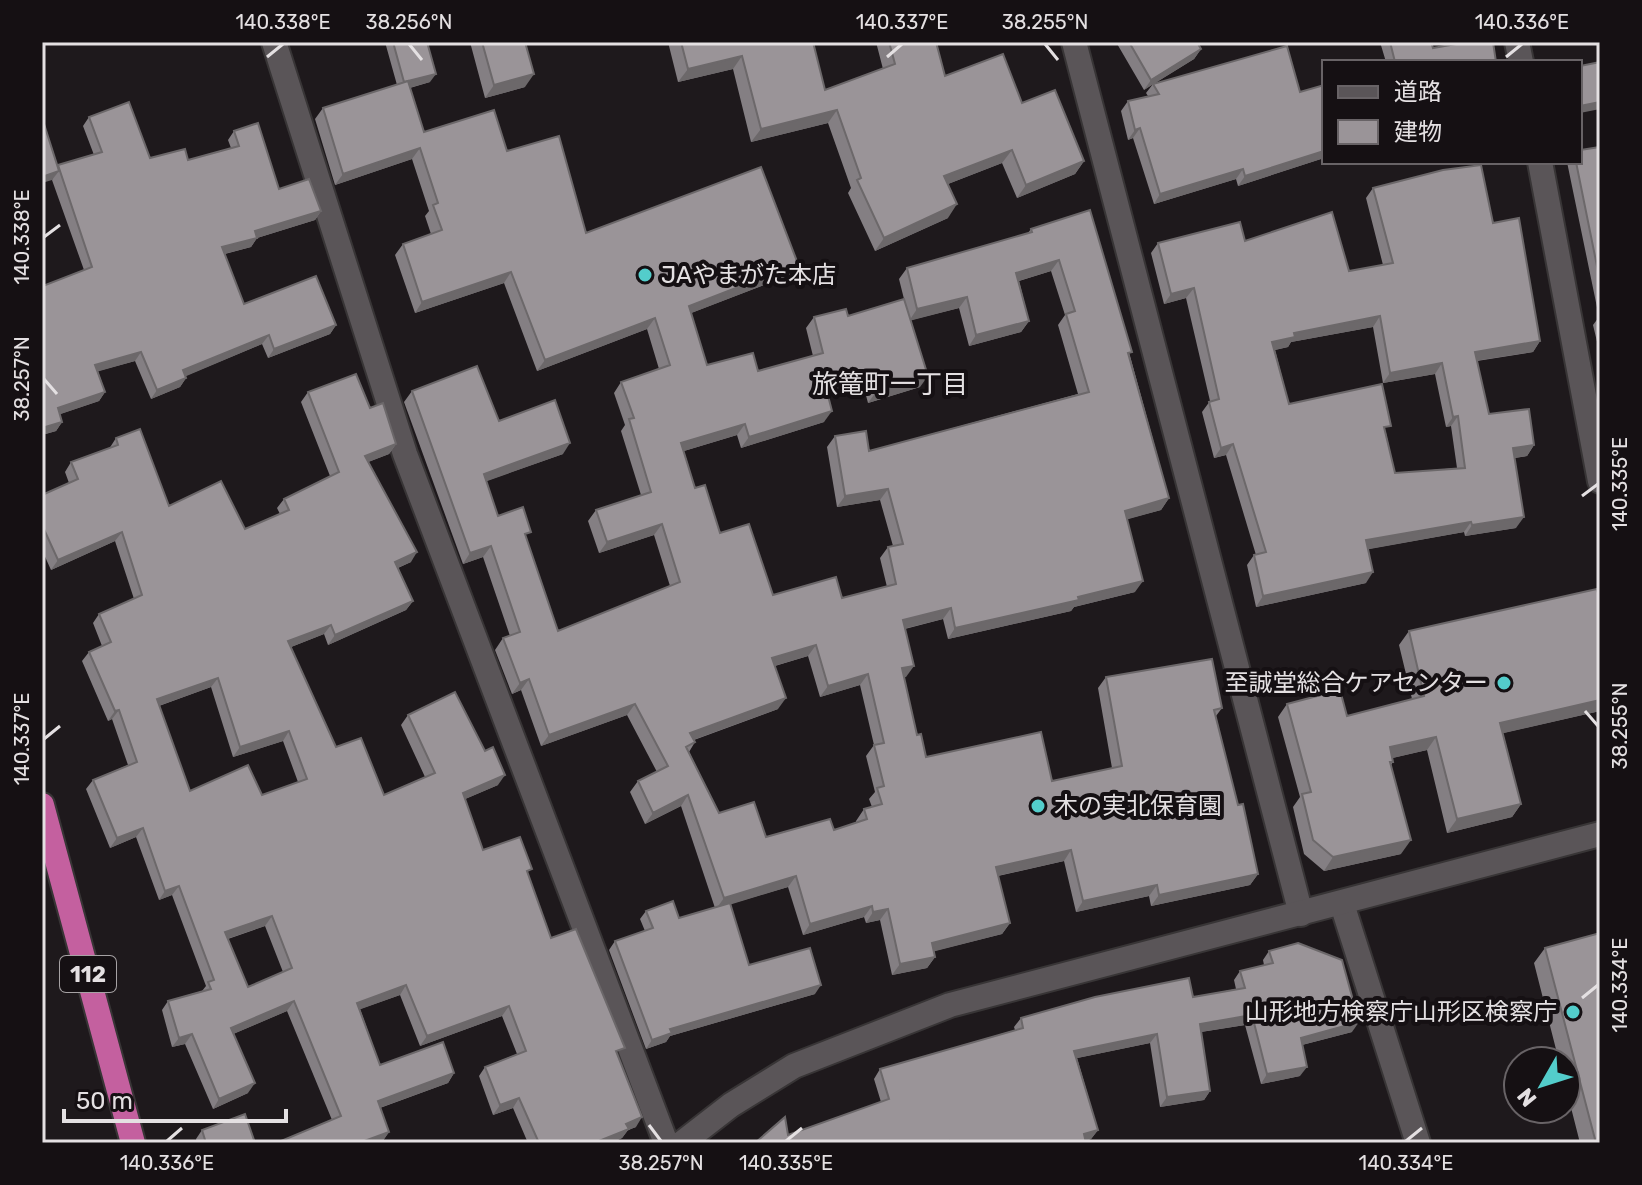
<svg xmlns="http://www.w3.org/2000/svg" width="1642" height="1185" viewBox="0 0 1642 1185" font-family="Rubik,'Noto Sans JP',sans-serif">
<rect width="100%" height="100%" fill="#1e191c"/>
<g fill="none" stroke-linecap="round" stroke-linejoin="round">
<defs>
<g id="minor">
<path d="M 274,42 L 405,454 L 666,1143"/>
<path d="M 1517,42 L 1521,62"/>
<path d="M 1540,162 L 1600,481"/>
<path d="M 1342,904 L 1418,1143"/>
</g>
<g id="tertiary">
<path d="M 1074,42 L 1301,914"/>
<path d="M 682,1143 L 731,1105 L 794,1066 L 950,1005 L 1600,834"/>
</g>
<path id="trunk" d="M 42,805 L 133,1143"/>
</defs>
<use href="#minor" stroke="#383536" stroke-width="28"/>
<use href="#tertiary" stroke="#383536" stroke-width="28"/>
<use href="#trunk" stroke="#383536" stroke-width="28"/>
<use href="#minor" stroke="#5a5558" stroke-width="24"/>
<use href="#tertiary" stroke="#5a5558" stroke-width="24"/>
<use href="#trunk" stroke="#c4609f" stroke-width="24"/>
</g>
<g fill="#847f83" fill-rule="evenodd">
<path d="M 385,42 L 427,42 L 430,82 L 410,88 L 424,132 L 507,151 L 586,233 L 790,275 L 691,313 L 707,365 L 758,371 L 813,356 L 806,328 L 814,317 L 848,316 L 904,299 L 899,279 L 907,268 L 1028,233 L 1031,229 L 1090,210 L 1169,498 L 1161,510 L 1127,519 L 1135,592 L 1074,607 L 1071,611 L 948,639 L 943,619 L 905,629 L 906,677 L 904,677 L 917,735 L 926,757 L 1052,781 L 1112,768 L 1098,688 L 1106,677 L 1222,708 L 1216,716 L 1238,805 L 1258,874 L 1250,885 L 1151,906 L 1149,896 L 1076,912 L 1064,861 L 998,876 L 1010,923 L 1002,934 L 934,951 L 935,957 L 927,968 L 892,975 L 880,920 L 866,923 L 864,917 L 803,935 L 788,887 L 730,904 L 749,965 L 815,994 L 670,1036 L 666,1042 L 646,1049 L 609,950 L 615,941 L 645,931 L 640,919 L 646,911 L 679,918 L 715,908 L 681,806 L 645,824 L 630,792 L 638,781 L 657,772 L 627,715 L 541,746 L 521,690 L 512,694 L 495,650 L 503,638 L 510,636 L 483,557 L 463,564 L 404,402 L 412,391 L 499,421 L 563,454 L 486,481 L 498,516 L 526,538 L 558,631 L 670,586 L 654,535 L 599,553 L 588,521 L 596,510 L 641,495 L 621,431 L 625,425 L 614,393 L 621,382 L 659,369 L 647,329 L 537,371 L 504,283 L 415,313 L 395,255 L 403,244 L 431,234 L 425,216 L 429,211 L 412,159 L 335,185 L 315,119 L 323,108 L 397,85 ZM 1051,271 L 1065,315 L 1058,325 L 1078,394 L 869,451 L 835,436 L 827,447 L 837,507 L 880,500 L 893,546 L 888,547 L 880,558 L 887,587 L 842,598 L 773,595 L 720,533 L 695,488 L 684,451 L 737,435 L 741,448 L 824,422 L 828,397 L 864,388 L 868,403 L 920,387 L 911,320 L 959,308 L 969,346 L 1021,332 L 1029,321 L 1019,281 ZM 808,656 L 820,697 L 860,685 L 874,745 L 866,756 L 875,792 L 869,799 L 872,807 L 864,809 L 856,821 L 856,823 L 834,830 L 766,837 L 719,813 L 689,752 L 695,742 L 694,740 L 778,709 L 775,666 Z"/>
<path d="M 470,42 L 533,42 L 525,44 L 525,87 L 485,98 Z"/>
<path d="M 668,42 L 813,42 L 825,90 L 883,69 L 876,42 L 936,42 L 945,76 L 1022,103 L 1084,161 L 1075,174 L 1017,198 L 1002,163 L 948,184 L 948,218 L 875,251 L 848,193 L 851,188 L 828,123 L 751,142 L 733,69 L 678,82 Z"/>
<path d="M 1116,42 L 1197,42 L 1201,49 L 1194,59 L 1155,83 L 1300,92 L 1324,85 L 1324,158 L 1238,186 L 1236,179 L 1154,204 L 1133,138 L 1128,140 L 1121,111 L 1128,101 L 1148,96 L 1146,93 L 1153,84 L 1144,90 Z"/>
<path d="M 1380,42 L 1431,42 L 1433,48 L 1496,62 L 1386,62 Z"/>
<path d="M 89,117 L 150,158 L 188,160 L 231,148 L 228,140 L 234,131 L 279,189 L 321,211 L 315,220 L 257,238 L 251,247 L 225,254 L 244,304 L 336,325 L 330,334 L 268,358 L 262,344 L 185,376 L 186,378 L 180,387 L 151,399 L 135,361 L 98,371 L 105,392 L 99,401 L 60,414 L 62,422 L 56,431 L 42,435 L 42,283 L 43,286 L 84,270 L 52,180 L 57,166 L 94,155 L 83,126 Z"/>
<path d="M 1600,147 L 1600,354 L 1593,325 L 1599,317 L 1567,162 L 1580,162 Z"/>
<path d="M 1373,188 L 1493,223 L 1540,341 L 1533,352 L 1477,361 L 1489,414 L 1534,445 L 1527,456 L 1515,458 L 1516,528 L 1465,536 L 1464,532 L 1368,549 L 1366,583 L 1256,607 L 1247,565 L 1254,555 L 1256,555 L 1226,455 L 1214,458 L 1202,412 L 1210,401 L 1186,298 L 1164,304 L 1151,253 L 1158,243 L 1245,241 L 1349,271 L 1383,265 L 1366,198 ZM 1373,327 L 1383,383 L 1435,374 L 1446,427 L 1451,426 L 1457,468 L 1395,473 L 1386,433 L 1289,404 L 1275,350 L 1288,347 L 1291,342 Z"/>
<path d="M 308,392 L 370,408 L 396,444 L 389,454 L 368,462 L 411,562 L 398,568 L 413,601 L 406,610 L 328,645 L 324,634 L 291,647 L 336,747 L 384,795 L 425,777 L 401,725 L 408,715 L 498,785 L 465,799 L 483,850 L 528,875 L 551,938 L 618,1057 L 636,1127 L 628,1130 L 622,1138 L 611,1143 L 528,1143 L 513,1108 L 493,1115 L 479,1076 L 485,1067 L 517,1054 L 502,1016 L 420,1046 L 400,995 L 360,1009 L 380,1065 L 454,1073 L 448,1083 L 380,1108 L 389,1132 L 382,1142 L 378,1143 L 279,1143 L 281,1141 L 332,1120 L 287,1011 L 233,1034 L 248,1093 L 213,1109 L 185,1044 L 172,1047 L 162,1010 L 168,1001 L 202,991 L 206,986 L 172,895 L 159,900 L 136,837 L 110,848 L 86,789 L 93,780 L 128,765 L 112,719 L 108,721 L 82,661 L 89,652 L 102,646 L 93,623 L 99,614 L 134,599 L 115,541 L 51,570 L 42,550 L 42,495 L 69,483 L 65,472 L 71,462 L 109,449 L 116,438 L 169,506 L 245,529 L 280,514 L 277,508 L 284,499 L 330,476 L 301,402 ZM 211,687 L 233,757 L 283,741 L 298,782 L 262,795 L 190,791 L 159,706 ZM 265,926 L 283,972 L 248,987 L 228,939 Z"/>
<path d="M 1600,601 L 1600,711 L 1503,733 L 1521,804 L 1512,817 L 1447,833 L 1427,750 L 1392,758 L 1393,762 L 1391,765 L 1401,854 L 1324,871 L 1304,854 L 1293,807 L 1300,797 L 1278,717 L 1287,704 L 1347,716 L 1412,699 L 1399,645 L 1409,631 Z"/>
<path d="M 1545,948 L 1600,1143 L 1580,1143 L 1566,1088 L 1566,1061 L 1559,1061 L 1534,963 Z"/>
<path d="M 1269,951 L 1352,1032 L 1302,1045 L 1300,1076 L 1261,1084 L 1245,1025 L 1201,1032 L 1210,1091 L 1204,1100 L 1160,1107 L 1150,1043 L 1077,1058 L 1098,1130 L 1091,1139 L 1086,1141 L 1086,1143 L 755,1143 L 788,1135 L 881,1102 L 874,1079 L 880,1069 L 1015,1030 L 1014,1027 L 1021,1018 L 1193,997 L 1236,989 L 1234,980 L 1240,971 L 1264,965 L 1263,960 Z"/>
<path d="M 202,1130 L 255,1143 L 197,1143 L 196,1139 Z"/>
</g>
<g fill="#6c686a">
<path d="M 1201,49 L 1194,59 L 1144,90 L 1151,80 Z"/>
<path d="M 742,56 L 733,69 L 678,82 L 688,69 Z"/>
<path d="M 436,74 L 430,82 L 398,91 L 404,82 Z"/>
<path d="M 534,74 L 525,87 L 485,98 L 494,85 Z"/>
<path d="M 1600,102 L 1600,109 L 1580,113 L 1580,106 Z"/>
<path d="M 837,110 L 828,123 L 751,142 L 761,129 Z"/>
<path d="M 1140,128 L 1133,138 L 1128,140 L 1135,130 Z"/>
<path d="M 420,148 L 412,159 L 335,185 L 343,174 Z"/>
<path d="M 1012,150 L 1002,163 L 935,189 L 944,176 Z"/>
<path d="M 1324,151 L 1324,158 L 1238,186 L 1245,176 Z"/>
<path d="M 1084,161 L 1075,174 L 1017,198 L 1026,185 Z"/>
<path d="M 1243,169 L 1236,179 L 1154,204 L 1160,194 Z"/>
<path d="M 59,171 L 52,180 L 42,183 L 42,177 Z"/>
<path d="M 957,204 L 948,218 L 875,251 L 884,238 Z"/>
<path d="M 321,211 L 315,220 L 257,238 L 251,247 L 216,256 L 222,247 L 255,231 Z"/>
<path d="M 1059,260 L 1051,271 L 1009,284 L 1016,273 Z"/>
<path d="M 798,264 L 790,275 L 681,317 L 689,306 Z"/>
<path d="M 511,272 L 504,283 L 415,313 L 422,302 Z"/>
<path d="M 1194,288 L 1186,298 L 1164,304 L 1171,294 Z"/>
<path d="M 967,297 L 959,308 L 909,321 L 917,309 Z"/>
<path d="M 1380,316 L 1373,327 L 1291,342 L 1288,347 L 1265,352 L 1272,342 L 1294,333 Z"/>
<path d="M 655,318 L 647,329 L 537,371 L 545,360 Z"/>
<path d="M 1029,321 L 1021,332 L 969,346 L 976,335 Z"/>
<path d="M 336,325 L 330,334 L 268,358 L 274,349 Z"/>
<path d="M 269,335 L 262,344 L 177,380 L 183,370 Z"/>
<path d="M 1540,341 L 1533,352 L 1468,362 L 1475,352 Z"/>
<path d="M 141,352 L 135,361 L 89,374 L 95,365 Z"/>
<path d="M 1442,363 L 1435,374 L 1383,383 L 1390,373 Z"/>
<path d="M 928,376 L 920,387 L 868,403 L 876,392 Z"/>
<path d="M 872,377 L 864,388 L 818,399 L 826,388 Z"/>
<path d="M 186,378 L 180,387 L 151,399 L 157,390 Z"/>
<path d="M 105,392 L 99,401 L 52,417 L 58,408 Z"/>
<path d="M 832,411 L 824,422 L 741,448 L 749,437 Z"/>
<path d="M 1458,416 L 1451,426 L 1446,427 L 1453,417 Z"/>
<path d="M 62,422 L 56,431 L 42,435 L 42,428 Z"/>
<path d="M 745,424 L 737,435 L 674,454 L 681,443 Z"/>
<path d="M 570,443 L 563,454 L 476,485 L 484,474 Z"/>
<path d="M 396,444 L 389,454 L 358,466 L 365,456 Z"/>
<path d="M 1233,444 L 1226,455 L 1214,458 L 1221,448 Z"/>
<path d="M 1534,445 L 1527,456 L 1506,459 L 1513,448 Z"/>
<path d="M 888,489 L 880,500 L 837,507 L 845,496 Z"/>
<path d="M 1169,498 L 1161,510 L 1118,522 L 1125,511 Z"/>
<path d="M 1524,517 L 1516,528 L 1465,536 L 1472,525 Z"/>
<path d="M 1471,522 L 1464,532 L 1359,551 L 1366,540 Z"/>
<path d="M 662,524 L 654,535 L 599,553 L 607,542 Z"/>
<path d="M 122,532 L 115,541 L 51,570 L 58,560 Z"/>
<path d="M 491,546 L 483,557 L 463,564 L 470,553 Z"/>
<path d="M 417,552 L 411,562 L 388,572 L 395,562 Z"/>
<path d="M 1373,572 L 1366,583 L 1256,607 L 1263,596 Z"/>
<path d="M 1143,581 L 1135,592 L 1074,607 L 1071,611 L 948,639 L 955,628 Z"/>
<path d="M 413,601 L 406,610 L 328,645 L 335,635 Z"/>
<path d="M 951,608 L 943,619 L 895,631 L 903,620 Z"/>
<path d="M 331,625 L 324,634 L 281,651 L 288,641 Z"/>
<path d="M 816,645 L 808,656 L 764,669 L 772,658 Z"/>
<path d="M 914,666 L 906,677 L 894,679 L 902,668 Z"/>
<path d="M 868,674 L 860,685 L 820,697 L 828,686 Z"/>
<path d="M 218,678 L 211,687 L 150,709 L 157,699 Z"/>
<path d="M 529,679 L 521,690 L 512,694 L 520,683 Z"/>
<path d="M 786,698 L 778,709 L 682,744 L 690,733 Z"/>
<path d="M 1600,700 L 1600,711 L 1491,736 L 1500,723 Z"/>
<path d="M 635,704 L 627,715 L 541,746 L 549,735 Z"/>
<path d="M 119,710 L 112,719 L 108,721 L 115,711 Z"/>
<path d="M 289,731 L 283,741 L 233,757 L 240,747 Z"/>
<path d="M 1436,737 L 1427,750 L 1380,761 L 1390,747 Z"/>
<path d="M 505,775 L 498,785 L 456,803 L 463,793 Z"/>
<path d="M 688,795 L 681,806 L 645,824 L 653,813 Z"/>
<path d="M 1521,804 L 1512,817 L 1447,833 L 1457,819 Z"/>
<path d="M 143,828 L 136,837 L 110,848 L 117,838 Z"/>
<path d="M 1411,840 L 1401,854 L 1324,871 L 1333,857 Z"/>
<path d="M 1071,850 L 1064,861 L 988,878 L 996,867 Z"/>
<path d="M 1258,874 L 1250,885 L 1151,906 L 1159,895 Z"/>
<path d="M 796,876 L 788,887 L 716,909 L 724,898 Z"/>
<path d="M 1157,885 L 1149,896 L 1076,912 L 1083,901 Z"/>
<path d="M 179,886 L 172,895 L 159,900 L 165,891 Z"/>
<path d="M 872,906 L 864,917 L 803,935 L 810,924 Z"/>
<path d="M 888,909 L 880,920 L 866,923 L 873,912 Z"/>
<path d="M 272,916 L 265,926 L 218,942 L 225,932 Z"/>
<path d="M 1010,923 L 1002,934 L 924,954 L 932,943 Z"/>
<path d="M 935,957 L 927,968 L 892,975 L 900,964 Z"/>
<path d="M 406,985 L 400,995 L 350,1013 L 357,1003 Z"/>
<path d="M 821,985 L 815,994 L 670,1036 L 666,1042 L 646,1049 L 652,1040 L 670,1029 Z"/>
<path d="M 294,1001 L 287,1011 L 224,1038 L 231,1028 Z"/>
<path d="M 509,1006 L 502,1016 L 420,1046 L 427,1036 Z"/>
<path d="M 1252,1015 L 1245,1025 L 1194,1033 L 1200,1024 Z"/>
<path d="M 1359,1022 L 1352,1032 L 1294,1047 L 1301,1038 Z"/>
<path d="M 192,1034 L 185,1044 L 172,1047 L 179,1038 Z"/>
<path d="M 1157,1034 L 1150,1043 L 1068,1060 L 1074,1051 Z"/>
<path d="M 1307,1067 L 1300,1076 L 1261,1084 L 1267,1074 Z"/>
<path d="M 454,1073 L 448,1083 L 371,1111 L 378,1101 Z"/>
<path d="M 255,1083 L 248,1093 L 213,1109 L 219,1099 Z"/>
<path d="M 1210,1091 L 1204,1100 L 1160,1107 L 1167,1097 Z"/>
<path d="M 519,1098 L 513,1108 L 493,1115 L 500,1105 Z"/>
<path d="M 642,1117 L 636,1127 L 628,1130 L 622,1138 L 611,1143 L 594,1143 L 626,1124 Z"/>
<path d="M 1098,1130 L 1091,1139 L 1078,1143 L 1084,1134 Z"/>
<path d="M 389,1132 L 382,1142 L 378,1143 L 359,1143 Z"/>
</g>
<g fill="#9a9498" stroke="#6c686a" stroke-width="2" fill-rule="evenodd">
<path d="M 393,42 L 427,42 L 436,74 L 404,82 Z"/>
<path d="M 482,42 L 525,42 L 534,74 L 494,85 Z"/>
<path d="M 681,42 L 813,42 L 825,90 L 895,64 L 889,42 L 936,42 L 945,76 L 1003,54 L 1022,103 L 1055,90 L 1084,161 L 1026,185 L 1012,150 L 944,176 L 957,204 L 884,238 L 857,180 L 861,178 L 837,110 L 761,129 L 742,56 L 688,69 Z"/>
<path d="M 1129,42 L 1197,42 L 1201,49 L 1151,80 Z"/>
<path d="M 1390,42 L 1431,42 L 1433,48 L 1467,42 L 1493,42 L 1496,62 L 1395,62 Z"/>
<path d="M 1287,46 L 1300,92 L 1324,85 L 1324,151 L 1245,176 L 1243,169 L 1160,194 L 1140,128 L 1135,130 L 1128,101 L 1159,94 L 1153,84 Z"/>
<path d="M 1600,62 L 1600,102 L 1580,106 L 1580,66 Z"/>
<path d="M 408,81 L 424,132 L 494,110 L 507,151 L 559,136 L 586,233 L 761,167 L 798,264 L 689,306 L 707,365 L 753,353 L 758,371 L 823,353 L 814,317 L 846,309 L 848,316 L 904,299 L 928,376 L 876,392 L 872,377 L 826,388 L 832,411 L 749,437 L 745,424 L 681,443 L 695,488 L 705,485 L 720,533 L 749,524 L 773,595 L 836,577 L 842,598 L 896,584 L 888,547 L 903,544 L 888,489 L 845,496 L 835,436 L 866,431 L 869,451 L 1089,392 L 1066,314 L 1075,311 L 1059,260 L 1016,273 L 1029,321 L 976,335 L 967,297 L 917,309 L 907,268 L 1032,232 L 1031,229 L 1090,210 L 1132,352 L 1128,353 L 1169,498 L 1125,511 L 1143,581 L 1078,597 L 1079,600 L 955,628 L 951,608 L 903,620 L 914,666 L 902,668 L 917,735 L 921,734 L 926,757 L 1041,732 L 1052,781 L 1122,766 L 1106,677 L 1212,659 L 1222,708 L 1214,710 L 1238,805 L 1243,804 L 1258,874 L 1159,895 L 1157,885 L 1083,901 L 1071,850 L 996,867 L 1010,923 L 932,943 L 935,957 L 900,964 L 888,909 L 873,912 L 872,906 L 810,924 L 796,876 L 724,898 L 688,795 L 653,813 L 638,781 L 668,766 L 635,704 L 549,735 L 529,679 L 520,683 L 503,638 L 520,632 L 491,546 L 470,553 L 412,391 L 477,366 L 499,421 L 555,400 L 570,443 L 484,474 L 498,516 L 523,507 L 531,532 L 525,534 L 558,631 L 680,582 L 662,524 L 607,542 L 596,510 L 651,492 L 629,419 L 634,418 L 621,382 L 670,365 L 655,318 L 545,360 L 511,272 L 422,302 L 403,244 L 442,230 L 433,205 L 438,203 L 420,148 L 343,174 L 323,108 ZM 816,645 L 828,686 L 868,674 L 884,743 L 874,745 L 884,786 L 877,788 L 882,804 L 864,809 L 867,819 L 834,830 L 830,819 L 766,837 L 754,802 L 719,813 L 686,747 L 695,742 L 690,733 L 786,698 L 772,658 Z"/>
<path d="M 129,102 L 150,158 L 185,149 L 188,160 L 239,146 L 234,131 L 258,123 L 279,189 L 309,179 L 321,211 L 255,231 L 257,238 L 222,247 L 244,304 L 316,276 L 336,325 L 274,349 L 269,335 L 183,370 L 186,378 L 157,390 L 141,352 L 95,365 L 105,392 L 58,408 L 62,422 L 42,428 L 42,283 L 43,286 L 92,267 L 58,165 L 102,152 L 89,117 Z"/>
<path d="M 42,124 L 44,124 L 59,171 L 42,177 Z"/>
<path d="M 1600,147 L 1600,281 L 1576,162 L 1580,162 L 1580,150 Z"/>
<path d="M 1481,165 L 1493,223 L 1519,218 L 1540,341 L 1475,352 L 1489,414 L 1529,409 L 1534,445 L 1513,448 L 1524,517 L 1472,525 L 1471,522 L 1366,540 L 1373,572 L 1263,596 L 1254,555 L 1266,552 L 1233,444 L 1221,448 L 1209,402 L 1219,399 L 1194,288 L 1171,294 L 1158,243 L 1240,222 L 1245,241 L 1332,212 L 1349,271 L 1393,263 L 1373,188 L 1443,170 ZM 1380,316 L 1390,373 L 1442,363 L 1453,417 L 1458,416 L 1465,468 L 1395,473 L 1384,427 L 1391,426 L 1382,384 L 1289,404 L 1272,342 L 1295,337 L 1294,333 Z"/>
<path d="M 356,374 L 370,408 L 383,403 L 396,444 L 365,456 L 417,552 L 395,562 L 413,601 L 335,635 L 331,625 L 288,641 L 336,747 L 361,738 L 384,795 L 435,773 L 408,715 L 455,692 L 485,751 L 493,747 L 505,775 L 463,793 L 483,850 L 520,837 L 532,869 L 527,871 L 551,938 L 576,929 L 625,1048 L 616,1051 L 642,1117 L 626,1124 L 629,1129 L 594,1143 L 539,1143 L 519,1098 L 500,1105 L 485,1067 L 526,1051 L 509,1006 L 427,1036 L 406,985 L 357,1003 L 380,1065 L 443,1042 L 454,1073 L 378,1101 L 389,1132 L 359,1143 L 282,1143 L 281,1141 L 341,1116 L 294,1001 L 231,1028 L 255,1083 L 219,1099 L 192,1034 L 179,1038 L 168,1001 L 211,989 L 208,982 L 214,980 L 179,886 L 165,891 L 143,828 L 117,838 L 93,780 L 137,762 L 119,710 L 115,711 L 89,652 L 111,642 L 99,614 L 142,595 L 122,532 L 58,560 L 42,525 L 42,495 L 78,479 L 71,462 L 118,445 L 116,438 L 140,429 L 169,506 L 221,481 L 245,529 L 289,510 L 284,499 L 339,472 L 308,392 ZM 218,678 L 240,747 L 289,731 L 307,779 L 262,795 L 248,765 L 190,791 L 157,699 ZM 272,916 L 292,968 L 248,987 L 225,932 Z"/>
<path d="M 1597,589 L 1600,601 L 1600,700 L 1500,723 L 1521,804 L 1457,819 L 1436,737 L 1390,747 L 1393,762 L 1390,762 L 1411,840 L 1333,857 L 1313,840 L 1302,794 L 1311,792 L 1287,704 L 1340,690 L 1347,716 L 1424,696 L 1409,631 Z"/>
<path d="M 673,901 L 679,918 L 730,903 L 749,965 L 810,948 L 821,985 L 670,1029 L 672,1033 L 652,1040 L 615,941 L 653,928 L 646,911 Z"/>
<path d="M 1600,933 L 1600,1143 L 1596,1143 L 1545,948 Z"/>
<path d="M 1298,943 L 1342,960 L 1359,1022 L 1301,1038 L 1307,1067 L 1267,1074 L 1252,1015 L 1200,1024 L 1210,1091 L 1167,1097 L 1157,1034 L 1074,1051 L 1098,1130 L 1084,1134 L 1086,1143 L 949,1143 L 949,1141 L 942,1143 L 755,1143 L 785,1117 L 788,1135 L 889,1099 L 880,1069 L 1023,1028 L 1021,1018 L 1095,997 L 1189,978 L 1193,997 L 1245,988 L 1240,971 L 1273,963 L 1269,951 Z"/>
<path d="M 245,1114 L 255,1143 L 206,1143 L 202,1130 Z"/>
</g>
<path fill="none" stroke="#e4e0e2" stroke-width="3" d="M 409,44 L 422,60M 1045,44 L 1058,60M 267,57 L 283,44M 887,57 L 902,44M 1506,57 L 1522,44M 44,237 L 60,225M 44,379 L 57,394M 1582,496 L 1598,484M 1585,711 L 1598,726M 44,739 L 60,726M 1582,998 L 1598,985M 649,1125 L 661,1141M 167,1141 L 182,1128M 786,1141 L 802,1128M 1406,1141 L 1422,1128"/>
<g fill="#53cdcb" stroke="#151013" stroke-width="3">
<circle cx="645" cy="275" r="8"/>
<circle cx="1504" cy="683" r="8"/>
<circle cx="1038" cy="806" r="8"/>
<circle cx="1573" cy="1012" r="8"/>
</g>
<g text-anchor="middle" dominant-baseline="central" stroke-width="8" stroke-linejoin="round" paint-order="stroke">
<rect fill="#151013" stroke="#a6a2a4" stroke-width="2" x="60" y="956" width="56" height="36" rx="6"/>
<g font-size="22" font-weight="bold" fill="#e4e0e2">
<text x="88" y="974">112</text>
</g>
<g font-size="24" fill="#e4e0e2" stroke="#151013" text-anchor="start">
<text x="661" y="275">JAやまがた本店</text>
<text x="1488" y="683" text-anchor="end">至誠堂総合ケアセンター</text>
<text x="1054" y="806">木の実北保育園</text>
<text x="1557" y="1012" text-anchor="end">山形地方検察庁山形区検察庁</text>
</g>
<g font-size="26" fill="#e4e0e2" stroke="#151013">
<text x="890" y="384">旅篭町一丁目</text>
</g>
</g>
<rect width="1642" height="1185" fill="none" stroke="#151013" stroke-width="88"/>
<rect x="1322" y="60" width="260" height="104" fill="#151013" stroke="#686366" stroke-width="2"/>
<rect x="1338" y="86" width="40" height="12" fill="#5a5558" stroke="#686366" stroke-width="2"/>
<text x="1394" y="100" font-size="24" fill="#e4e0e2">道路</text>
<rect x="1338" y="120" width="40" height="24" fill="#9a9498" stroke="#686366" stroke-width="2"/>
<text x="1394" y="140" font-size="24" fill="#e4e0e2">建物</text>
<g transform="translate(1542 1085) rotate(231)"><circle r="38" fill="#151013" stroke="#686366" stroke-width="2"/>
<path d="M0-6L14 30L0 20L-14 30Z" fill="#53cdcb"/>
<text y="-12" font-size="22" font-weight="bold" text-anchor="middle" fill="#e4e0e2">N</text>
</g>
<path d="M64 1109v12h222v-12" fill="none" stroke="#e4e0e2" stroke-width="4"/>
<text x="76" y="1109" font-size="24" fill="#e4e0e2" stroke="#151013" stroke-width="6" paint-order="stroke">50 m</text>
<rect x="44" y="44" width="1554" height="1097" fill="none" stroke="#e4e0e2" stroke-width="3"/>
<g font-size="20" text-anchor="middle" fill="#e4e0e2">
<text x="283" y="29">140.338°E</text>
<text x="409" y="29">38.256°N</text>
<text x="902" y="29">140.337°E</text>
<text x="1045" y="29">38.255°N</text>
<text x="1522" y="29">140.336°E</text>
<text transform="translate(22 237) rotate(-90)" y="7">140.338°E</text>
<text transform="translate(22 379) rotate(-90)" y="7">38.257°N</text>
<text transform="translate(1620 484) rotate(-90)" y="7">140.335°E</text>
<text transform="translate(1620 726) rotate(-90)" y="7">38.255°N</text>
<text transform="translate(22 739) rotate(-90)" y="7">140.337°E</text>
<text transform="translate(1620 985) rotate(-90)" y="7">140.334°E</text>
<text x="167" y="1170">140.336°E</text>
<text x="661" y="1170">38.257°N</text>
<text x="786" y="1170">140.335°E</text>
<text x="1406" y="1170">140.334°E</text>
</g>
</svg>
